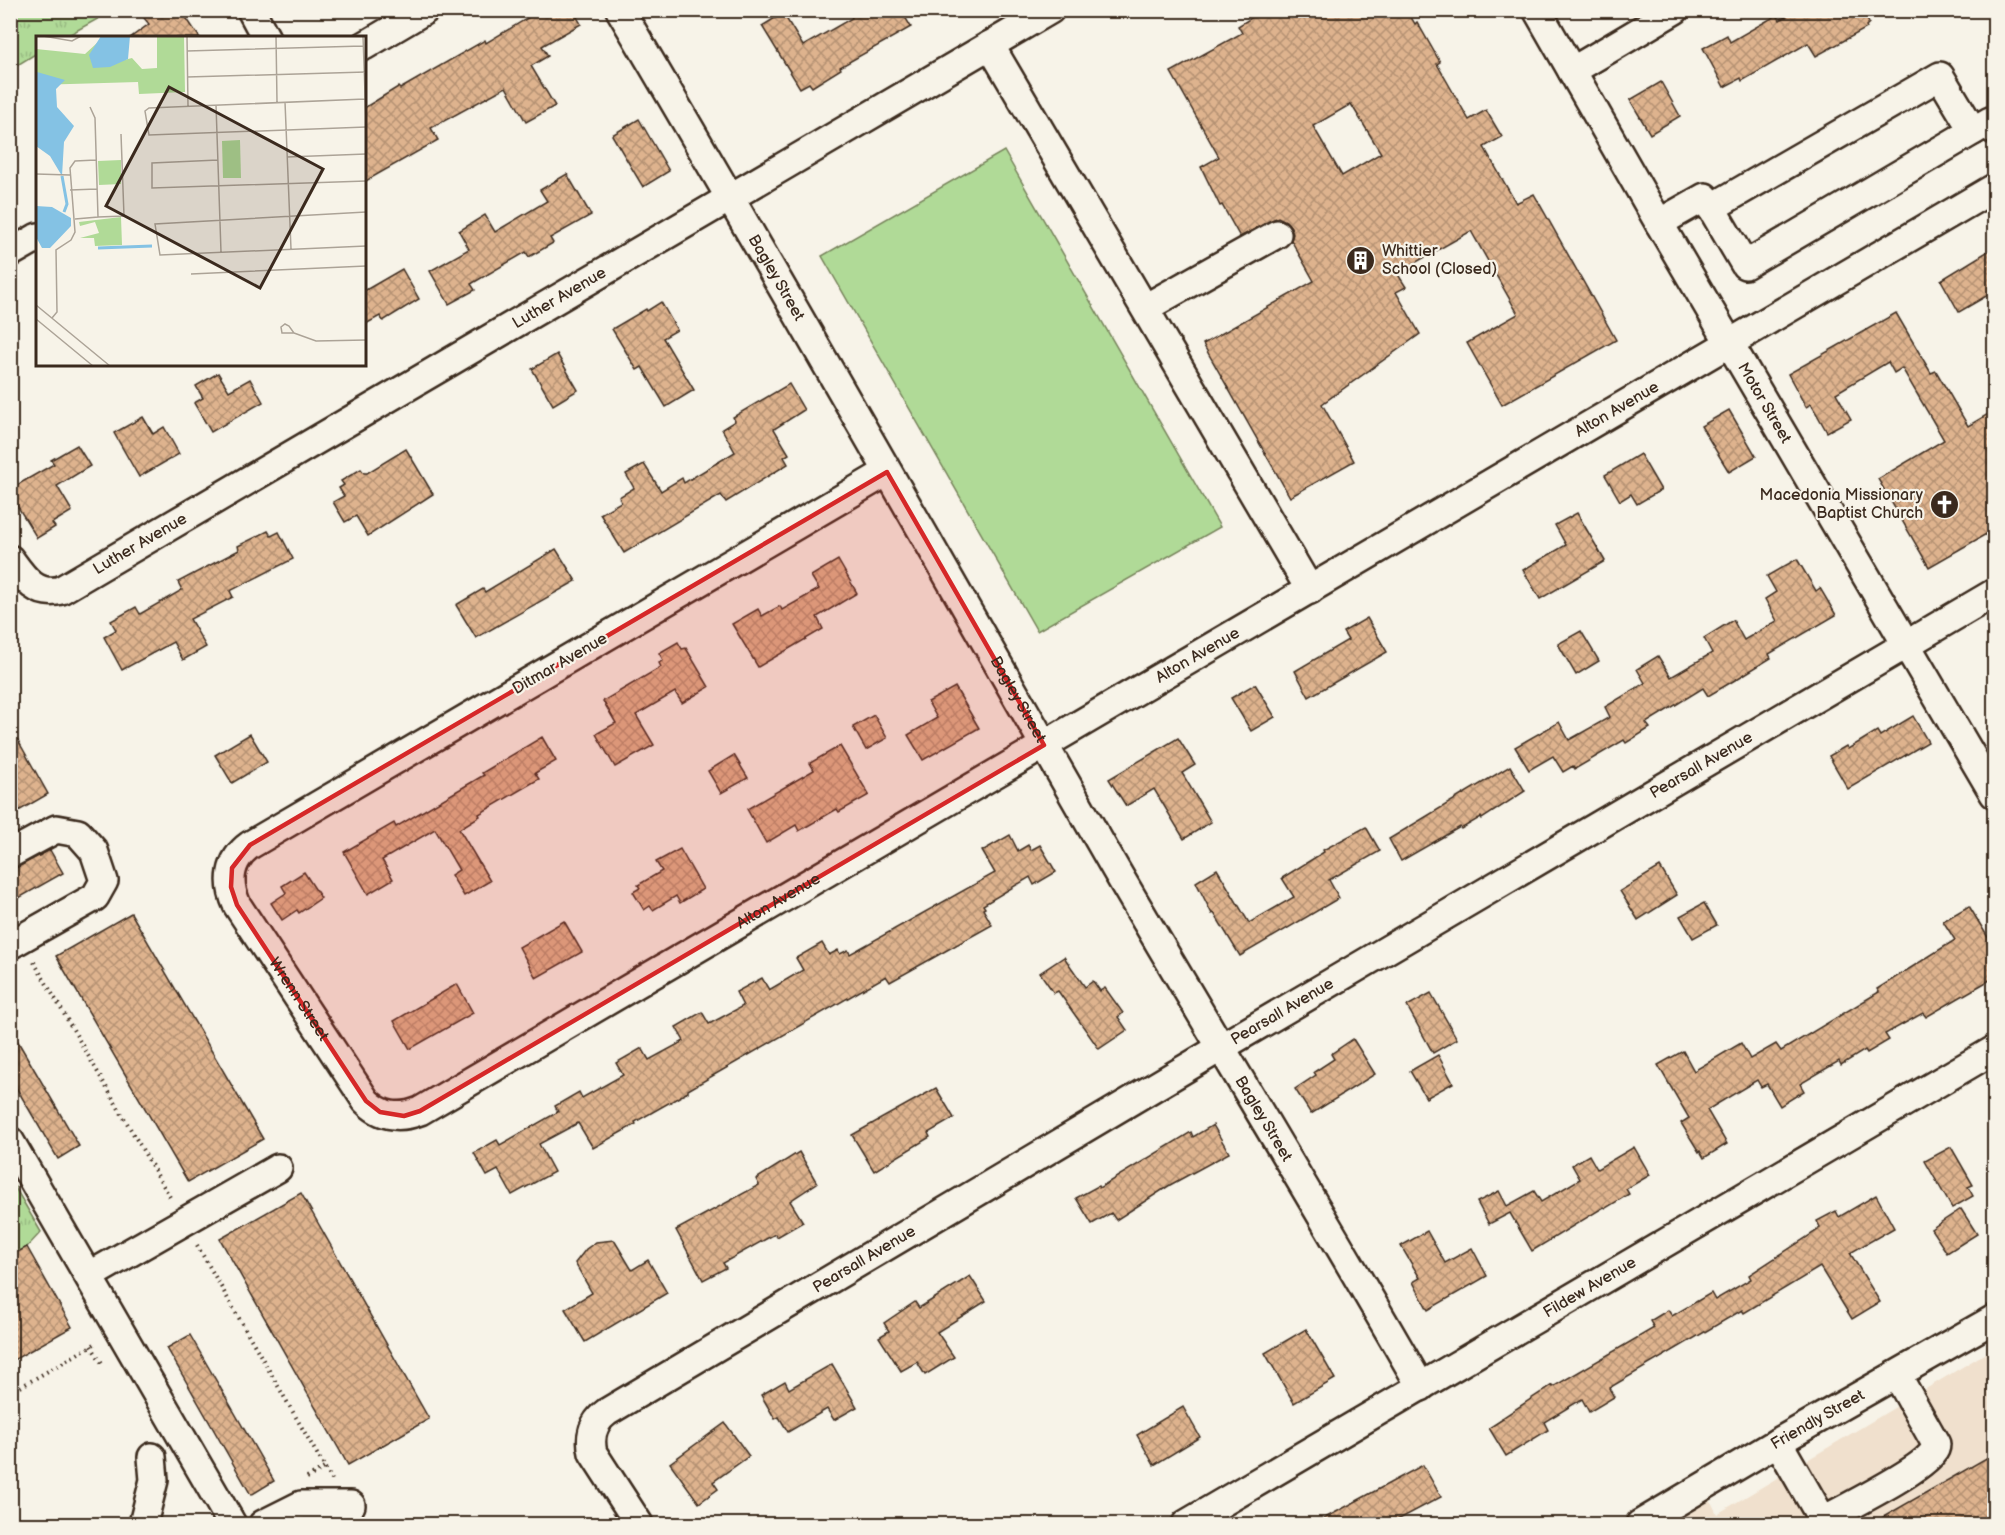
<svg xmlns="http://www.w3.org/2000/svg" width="2005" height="1535" viewBox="0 0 2005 1535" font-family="'Balsamiq Sans',sans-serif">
<defs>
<pattern id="grass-tufts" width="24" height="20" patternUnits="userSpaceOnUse" patternTransform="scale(1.5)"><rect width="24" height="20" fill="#b0da97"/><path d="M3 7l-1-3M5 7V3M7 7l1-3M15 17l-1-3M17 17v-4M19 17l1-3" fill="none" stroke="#98bb82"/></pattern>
<pattern id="building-cross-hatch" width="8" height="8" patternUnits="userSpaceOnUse" patternTransform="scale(1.5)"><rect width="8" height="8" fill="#deb38e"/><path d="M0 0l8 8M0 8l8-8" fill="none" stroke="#b59273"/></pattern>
</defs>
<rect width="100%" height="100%" fill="#f7f3e8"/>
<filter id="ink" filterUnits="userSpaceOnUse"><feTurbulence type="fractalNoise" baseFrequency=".0167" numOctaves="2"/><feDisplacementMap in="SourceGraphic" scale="12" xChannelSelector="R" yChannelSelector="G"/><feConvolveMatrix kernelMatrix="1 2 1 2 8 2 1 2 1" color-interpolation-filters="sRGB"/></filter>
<g filter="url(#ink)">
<path fill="#f0e0cd" d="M 1994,1348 L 1994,1524 L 1619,1524 L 1698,1475 L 1717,1514 Z"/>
<g fill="url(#grass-tufts)" stroke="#76825a" stroke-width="1.5">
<path d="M 10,11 L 11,10 L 112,11 L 65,37 L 38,38 L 37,53 L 11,69 Z"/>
<path d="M 10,1179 L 41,1232 L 27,1247 L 11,1256 Z"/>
</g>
<path fill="#b0da97" stroke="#76825a" stroke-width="1.5" d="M 1004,151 L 1220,527 L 1037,631 L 822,256 Z"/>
<g fill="url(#building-cross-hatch)" stroke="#3b2a1e" stroke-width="1.5" fill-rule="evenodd">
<path d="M 156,10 L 181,10 L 200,38 L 130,38 L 149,24 L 144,18 Z"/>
<path d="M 541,10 L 573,10 L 581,24 L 542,46 L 548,56 L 531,66 L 555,106 L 526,122 L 506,87 L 431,128 L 438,140 L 364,182 L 364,108 L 398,87 L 400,89 L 485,40 L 486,43 Z"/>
<path d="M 849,10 L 901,10 L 911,27 L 840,67 L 841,69 L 812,87 L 809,83 L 800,88 L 762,26 L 783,13 L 803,46 L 852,18 Z"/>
<path d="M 1264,10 L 1407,10 L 1415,24 L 1417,22 L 1440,62 L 1437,64 L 1469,120 L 1486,110 L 1502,137 L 1484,147 L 1516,203 L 1534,194 L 1616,340 L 1502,405 L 1467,343 L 1518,314 L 1471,231 L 1397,273 L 1406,287 L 1396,292 L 1420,334 L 1322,404 L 1354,461 L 1290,497 L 1203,344 L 1314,281 L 1291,240 L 1293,234 L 1291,227 L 1286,221 L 1278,217 L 1240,237 L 1222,205 L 1220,206 L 1201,167 L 1219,157 L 1171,72 L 1242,33 L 1238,26 ZM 1351,104 L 1381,153 L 1342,176 L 1313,126 Z"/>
<path d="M 1798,10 L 1862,10 L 1869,23 L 1866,26 L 1867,28 L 1816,56 L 1808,43 L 1742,81 L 1741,78 L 1724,87 L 1703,48 L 1727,35 L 1730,42 L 1777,15 L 1780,20 Z"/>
<path d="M 1661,82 L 1680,116 L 1650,134 L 1630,100 Z"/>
<path d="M 639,119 L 669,171 L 643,187 L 612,135 Z"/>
<path d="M 567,174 L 591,215 L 550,238 L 553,243 L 529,257 L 526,252 L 471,284 L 475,290 L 449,304 L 430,271 L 469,249 L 459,231 L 485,215 L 495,232 L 547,201 L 540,190 Z"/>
<path d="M 1995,247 L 1995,291 L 1959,312 L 1941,280 Z"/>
<path d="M 402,269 L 419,299 L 383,321 L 380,316 L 364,325 L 364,291 Z"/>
<path d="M 661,302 L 677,330 L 663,338 L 694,390 L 666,407 L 642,367 L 637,370 L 612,329 L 646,309 L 647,311 Z"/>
<path d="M 1896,313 L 1931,373 L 1936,371 L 1968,426 L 1995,410 L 1995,529 L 1929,567 L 1878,479 L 1944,440 L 1902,368 L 1894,373 L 1888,362 L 1836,393 L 1851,419 L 1827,432 L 1811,404 L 1806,407 L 1788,374 Z"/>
<path d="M 557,354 L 578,390 L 553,405 L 532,369 Z"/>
<path d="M 218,373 L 229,391 L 250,379 L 263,402 L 211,432 L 194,403 L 203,398 L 196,386 Z"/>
<path d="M 789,384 L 804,410 L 774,429 L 789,454 L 784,457 L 788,464 L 726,502 L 721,495 L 624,553 L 600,514 L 621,502 L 619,497 L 634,488 L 626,474 L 644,464 L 661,491 L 682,478 L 684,483 L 735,452 L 722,429 L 735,421 L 733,417 Z"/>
<path d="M 1729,410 L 1756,456 L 1729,472 L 1701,426 Z"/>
<path d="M 143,417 L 153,434 L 164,427 L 179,454 L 139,477 L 114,433 Z"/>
<path d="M 77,445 L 90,466 L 57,486 L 72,511 L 52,523 L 55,527 L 37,538 L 10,494 L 10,489 L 54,464 L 51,460 Z"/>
<path d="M 406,449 L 433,494 L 368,536 L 356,516 L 345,522 L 333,502 L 344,496 L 339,488 L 344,485 L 341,481 L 361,469 L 364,473 L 367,473 Z"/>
<path d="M 1640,454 L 1661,490 L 1637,504 L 1631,494 L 1620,501 L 1605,475 Z"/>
<path d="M 1577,513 L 1605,561 L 1540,599 L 1523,570 L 1566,545 L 1555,525 Z"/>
<path d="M 268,531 L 271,536 L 279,532 L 293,559 L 230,591 L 233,597 L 190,619 L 206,647 L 183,660 L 173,642 L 122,670 L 104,637 L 116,630 L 111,621 L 136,607 L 140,614 L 182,590 L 178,582 L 239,550 L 238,546 Z"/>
<path d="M 556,549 L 576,581 L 476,638 L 456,605 L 483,589 L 485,592 Z"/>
<path d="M 1797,559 L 1816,591 L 1820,588 L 1836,615 L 1769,654 L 1771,658 L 1735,680 L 1708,696 L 1703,688 L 1646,723 L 1650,728 L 1626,743 L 1624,740 L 1575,769 L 1573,766 L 1563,772 L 1553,756 L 1529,770 L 1515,747 L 1559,722 L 1569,740 L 1610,717 L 1605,707 L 1645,683 L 1637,669 L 1658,656 L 1671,677 L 1712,653 L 1704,638 L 1733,620 L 1744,640 L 1777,621 L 1765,599 L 1776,592 L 1767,576 Z"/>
<path d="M 838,560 L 857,593 L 817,617 L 823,629 L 758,667 L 732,624 L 758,609 L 762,616 L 780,606 L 782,610 L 819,589 L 811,576 Z"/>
<path d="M 1367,618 L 1387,652 L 1309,697 L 1295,671 L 1348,640 L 1343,632 Z"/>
<path d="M 1581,631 L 1599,661 L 1576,675 L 1558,644 Z"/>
<path d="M 678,642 L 682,649 L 686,648 L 709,687 L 682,703 L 675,692 L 636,715 L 654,745 L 615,767 L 596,734 L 616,723 L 603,701 L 661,667 L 659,663 L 663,660 L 659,653 Z"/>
<path d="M 1255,684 L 1275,717 L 1251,731 L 1231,698 Z"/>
<path d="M 955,687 L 979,728 L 923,760 L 908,735 L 937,718 L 928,702 Z"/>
<path d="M 874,715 L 887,738 L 866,750 L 853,727 Z"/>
<path d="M 1913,716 L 1928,742 L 1848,789 L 1829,756 L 1846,746 L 1848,749 L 1877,731 L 1880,736 Z"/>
<path d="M 10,726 L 48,794 L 10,816 Z"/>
<path d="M 250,734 L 267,762 L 232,783 L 215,755 Z"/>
<path d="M 542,737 L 556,761 L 535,773 L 539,779 L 479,814 L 480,816 L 459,829 L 490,881 L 464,896 L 451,875 L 459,870 L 435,829 L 382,860 L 393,879 L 368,894 L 344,852 L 394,823 L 396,827 L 484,775 L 482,773 Z"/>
<path d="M 1178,738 L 1195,765 L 1182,773 L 1211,822 L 1184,839 L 1154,789 L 1126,806 L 1109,779 Z"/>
<path d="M 840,746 L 869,795 L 839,812 L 837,809 L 799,831 L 796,825 L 766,843 L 747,809 L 814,770 L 810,763 Z"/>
<path d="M 734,755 L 748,778 L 721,793 L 708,771 Z"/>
<path d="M 1510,766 L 1525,791 L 1482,819 L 1481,817 L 1461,829 L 1460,827 L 1401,861 L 1389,839 Z"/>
<path d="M 1366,827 L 1380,851 L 1329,880 L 1339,898 L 1240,956 L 1214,913 L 1212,914 L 1196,882 L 1217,869 L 1249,923 L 1294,897 L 1282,878 L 1324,852 L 1323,850 Z"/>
<path d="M 1010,835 L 1018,851 L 1028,845 L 1031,850 L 1040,845 L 1056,872 L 1034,885 L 1030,877 L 983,905 L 985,908 L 983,909 L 992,925 L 890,982 L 886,976 L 688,1090 L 688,1092 L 635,1122 L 636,1124 L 593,1148 L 578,1123 L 539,1144 L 554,1172 L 512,1195 L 498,1170 L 487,1176 L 474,1153 L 497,1140 L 500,1145 L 558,1112 L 555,1106 L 579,1092 L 582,1098 L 623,1075 L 616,1063 L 642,1048 L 649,1060 L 684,1041 L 676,1027 L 702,1012 L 709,1024 L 743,1006 L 736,992 L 762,978 L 769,990 L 803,970 L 796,958 L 822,943 L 829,955 L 838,950 L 840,954 L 848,950 L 850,954 L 995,873 L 982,851 Z"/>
<path d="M 680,849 L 703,889 L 680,903 L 676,896 L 653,910 L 650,906 L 644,910 L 633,892 L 640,888 L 638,885 L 662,871 L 656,862 Z"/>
<path d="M 50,850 L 63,873 L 10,903 L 10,871 Z"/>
<path d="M 1660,867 L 1677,895 L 1638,920 L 1620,891 Z"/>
<path d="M 304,872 L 321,898 L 299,913 L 297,910 L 282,920 L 271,903 L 286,893 L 282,886 Z"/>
<path d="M 1704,903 L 1717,925 L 1693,938 L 1680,916 Z"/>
<path d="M 1969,906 L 1995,949 L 1995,977 L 1926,1017 L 1923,1013 L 1885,1034 L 1889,1040 L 1867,1053 L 1865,1050 L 1841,1065 L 1839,1061 L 1800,1084 L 1804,1091 L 1780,1106 L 1767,1084 L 1761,1087 L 1757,1080 L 1707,1110 L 1727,1144 L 1704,1158 L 1700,1151 L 1699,1152 L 1681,1123 L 1689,1118 L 1658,1065 L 1683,1051 L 1694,1071 L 1741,1043 L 1750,1059 L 1776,1044 L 1781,1051 L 1879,992 L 1877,989 L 1955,940 L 1943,921 Z"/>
<path d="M 131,913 L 263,1139 L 188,1182 L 56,956 Z"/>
<path d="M 564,921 L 582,952 L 536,978 L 519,947 Z"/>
<path d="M 1064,957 L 1085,987 L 1093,981 L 1100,991 L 1105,988 L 1123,1013 L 1118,1017 L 1127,1030 L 1099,1049 L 1058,991 L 1054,993 L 1040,973 Z"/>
<path d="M 457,984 L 473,1013 L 410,1049 L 394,1021 Z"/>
<path d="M 1431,993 L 1457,1039 L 1433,1053 L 1407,1006 Z"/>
<path d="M 10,1028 L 79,1146 L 58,1159 L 10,1077 Z"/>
<path d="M 1353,1039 L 1375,1074 L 1311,1114 L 1295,1089 L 1316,1075 L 1314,1072 L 1334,1059 L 1331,1054 Z"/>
<path d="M 1438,1055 L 1453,1083 L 1426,1098 L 1410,1071 Z"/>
<path d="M 936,1088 L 954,1118 L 928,1133 L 930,1137 L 874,1171 L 852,1135 Z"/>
<path d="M 1213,1125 L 1229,1153 L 1170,1185 L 1116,1220 L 1111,1213 L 1092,1224 L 1076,1198 L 1098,1186 L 1099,1188 L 1191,1132 L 1193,1137 Z"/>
<path d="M 1634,1147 L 1650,1175 L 1626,1189 L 1629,1194 L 1606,1208 L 1604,1207 L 1532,1251 L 1510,1213 L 1489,1224 L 1477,1202 L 1499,1191 L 1507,1206 L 1534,1191 L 1541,1202 L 1580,1179 L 1572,1165 L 1589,1155 L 1597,1169 Z"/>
<path d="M 1951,1147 L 1973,1185 L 1968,1187 L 1973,1196 L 1952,1208 L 1925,1161 Z"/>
<path d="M 799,1152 L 817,1183 L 790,1201 L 803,1222 L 777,1237 L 775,1234 L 723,1263 L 726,1268 L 703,1280 L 676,1230 L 759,1185 L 756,1179 Z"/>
<path d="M 301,1193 L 429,1419 L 348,1465 L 220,1239 Z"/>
<path d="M 1876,1195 L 1894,1228 L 1850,1253 L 1880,1302 L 1852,1319 L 1820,1267 L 1744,1313 L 1742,1310 L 1609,1388 L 1614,1397 L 1589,1412 L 1582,1399 L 1544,1422 L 1548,1430 L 1506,1456 L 1489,1428 L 1503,1419 L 1502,1418 L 1552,1385 L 1553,1387 L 1654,1328 L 1650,1321 L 1668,1310 L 1672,1316 L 1711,1293 L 1715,1300 L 1751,1279 L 1749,1275 L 1818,1230 L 1817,1229 L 1820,1227 L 1817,1221 L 1836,1211 L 1839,1217 Z"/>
<path d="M 1961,1209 L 1977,1234 L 1947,1253 L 1931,1229 Z"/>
<path d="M 1427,1231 L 1445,1263 L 1472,1248 L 1487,1276 L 1428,1310 L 1413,1282 L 1420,1278 L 1401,1246 Z"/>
<path d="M 614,1240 L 632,1270 L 648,1260 L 667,1293 L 585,1342 L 565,1309 L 592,1293 L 575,1263 L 586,1249 L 596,1242 Z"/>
<path d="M 27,1247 L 72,1327 L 10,1362 L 10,1256 Z"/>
<path d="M 970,1276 L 986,1301 L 937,1332 L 954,1357 L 925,1375 L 917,1362 L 901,1371 L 879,1337 L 889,1331 L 884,1323 L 915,1302 L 919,1308 Z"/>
<path d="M 1306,1329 L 1335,1379 L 1294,1403 L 1265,1353 Z"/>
<path d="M 190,1335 L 274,1481 L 251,1495 L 167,1348 Z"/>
<path d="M 832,1364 L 857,1407 L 834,1420 L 827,1409 L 788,1432 L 779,1417 L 775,1419 L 761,1395 L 785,1381 L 789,1389 Z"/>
<path d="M 1183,1407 L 1200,1437 L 1154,1465 L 1137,1435 Z"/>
<path d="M 725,1423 L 749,1456 L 713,1482 L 718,1489 L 699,1503 L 670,1463 Z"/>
<path d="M 1995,1453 L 1995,1524 L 1871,1524 Z"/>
<path d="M 1423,1465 L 1441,1497 L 1390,1524 L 1314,1524 Z"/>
</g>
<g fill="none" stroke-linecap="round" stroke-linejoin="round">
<defs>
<g id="minor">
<path d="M 251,10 L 266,38"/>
<path id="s1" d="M 620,10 C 789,295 951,583 1116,870 C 1217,1043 1322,1213 1421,1387"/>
<path id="s2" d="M 1537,10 L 1659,223 L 1994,794"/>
<path d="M 990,45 L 1310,590"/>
<path d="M 364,46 L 425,10"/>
<path d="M 1572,71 L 1675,10"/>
<path d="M 1711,208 L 1940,76 L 1973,131"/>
<path d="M 1659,223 L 1705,197 L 1745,265 L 1990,121 L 1994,130"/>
<path d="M 10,253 L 38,237"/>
<path d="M 1145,308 L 1277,234"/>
<path id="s3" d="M 887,472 L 250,845 C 229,860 227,883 237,905 L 366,1101 C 382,1117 399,1119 420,1111 L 1994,188"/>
<path id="s4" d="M 10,559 C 23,577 36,597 61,590 L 1050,10"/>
<path d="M 10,854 L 56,829 L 78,833 L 94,851 L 104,881 L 95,897 L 10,945"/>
<path d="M 10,1141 L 232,1524"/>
<path d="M 89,1276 L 278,1168"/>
<path d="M 1778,1442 L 1825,1524"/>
<path d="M 1822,1521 C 1845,1508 1921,1471 1933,1452 C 1935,1450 1936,1446 1936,1444 L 1897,1375"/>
<path d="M 143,1524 L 154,1480 L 152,1457"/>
<path d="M 263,1524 L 301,1505 L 351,1505"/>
<path id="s5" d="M 639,1524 L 593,1453 C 589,1436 593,1422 607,1412 L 1220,1048 L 1994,593"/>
<path id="s6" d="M 1186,1524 L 1994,1050"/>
<path id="s7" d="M 1640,1524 L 1778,1442 L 1994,1319"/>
</g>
</defs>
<use href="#minor" stroke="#3b2a1e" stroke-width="32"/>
<g stroke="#3b2a1e" stroke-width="4" stroke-dasharray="1.5 4.5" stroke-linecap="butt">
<path d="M 34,962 L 171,1199"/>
<path d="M 197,1245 L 332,1480"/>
<path d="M 91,1346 L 104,1366"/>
<path d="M 10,1393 L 98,1342"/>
<path d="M 307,1478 L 326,1467"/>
</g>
<use href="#minor" stroke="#f7f3e8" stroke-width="27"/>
</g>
</g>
<path fill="#d62828" fill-opacity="0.2" stroke="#d62828" stroke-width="4.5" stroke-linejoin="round" d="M 887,472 L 1044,745 L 420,1111 L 404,1116 L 380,1112 L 366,1101 L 237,905 L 231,887 L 232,868 L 250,845 Z"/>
<defs>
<symbol id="building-disc" viewBox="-11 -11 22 22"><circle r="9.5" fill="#3b2a1e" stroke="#f7f3e8"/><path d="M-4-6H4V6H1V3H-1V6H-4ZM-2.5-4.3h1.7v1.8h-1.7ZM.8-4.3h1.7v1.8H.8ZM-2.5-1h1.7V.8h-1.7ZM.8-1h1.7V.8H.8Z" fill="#fff"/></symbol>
<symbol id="church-disc" viewBox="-11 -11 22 22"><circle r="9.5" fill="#3b2a1e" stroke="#f7f3e8"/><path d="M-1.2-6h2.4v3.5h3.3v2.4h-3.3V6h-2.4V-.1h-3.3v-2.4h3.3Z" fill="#fff"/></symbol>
</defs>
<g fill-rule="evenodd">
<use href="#building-disc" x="1344" y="244" width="33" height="33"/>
<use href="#church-disc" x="1928" y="488" width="33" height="33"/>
</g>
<g text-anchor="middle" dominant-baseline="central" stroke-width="4.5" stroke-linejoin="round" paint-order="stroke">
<g font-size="16" fill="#3b2a1e" stroke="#f7f3e8" text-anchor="start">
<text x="1382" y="251">Whittier<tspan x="1382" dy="18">School (Closed)</tspan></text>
<text x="1923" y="495" text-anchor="end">Macedonia Missionary<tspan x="1923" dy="18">Baptist Church</tspan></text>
</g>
<g font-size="16" fill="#3b2a1e" stroke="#f7f3e8">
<text stroke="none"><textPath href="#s1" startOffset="310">Bagley Street</textPath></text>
<text stroke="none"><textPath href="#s4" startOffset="642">Luther Avenue</textPath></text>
<text stroke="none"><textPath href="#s2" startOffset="454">Motor Street</textPath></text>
<text stroke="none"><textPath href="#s3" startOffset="2486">Alton Avenue</textPath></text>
<text stroke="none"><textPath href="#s4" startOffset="156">Luther Avenue</textPath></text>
<text stroke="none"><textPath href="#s3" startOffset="2000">Alton Avenue</textPath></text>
<text transform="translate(560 664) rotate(-30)">Ditmar Avenue</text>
<text stroke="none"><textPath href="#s1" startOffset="796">Bagley Street</textPath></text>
<text stroke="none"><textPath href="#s5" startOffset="1402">Pearsall Avenue</textPath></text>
<text stroke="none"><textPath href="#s3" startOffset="1514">Alton Avenue</textPath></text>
<text stroke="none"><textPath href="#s3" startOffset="918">Wrenn Street</textPath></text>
<text stroke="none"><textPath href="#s5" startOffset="916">Pearsall Avenue</textPath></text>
<text stroke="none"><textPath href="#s1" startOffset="1282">Bagley Street</textPath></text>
<text stroke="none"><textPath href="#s5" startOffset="430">Pearsall Avenue</textPath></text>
<text stroke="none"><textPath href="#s6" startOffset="468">Fildew Avenue</textPath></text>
<text stroke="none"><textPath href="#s7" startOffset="206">Friendly Street</textPath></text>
</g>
</g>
<g transform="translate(36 36)">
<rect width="330" height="330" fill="#f7f3e8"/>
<path d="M 121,0 L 148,0 L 149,56 L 103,58 L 102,46 L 0,49 L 0,13 L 49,18 L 61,7 L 71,9 L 88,24 L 96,22 L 106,33 L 121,32 ZM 85,124 L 85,148 L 63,149 L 62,125 ZM 85,181 L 86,209 L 59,210 L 58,202 L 44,202 L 63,197 L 59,186 L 44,190 L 43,186 Z" fill="#b0da97"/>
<path d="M 204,104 L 205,142 L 187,142 L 186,105 Z" fill="#b0da97"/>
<path d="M 65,0 L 94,0 L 92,23 L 74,31 L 57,32 L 53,19 ZM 1,36 L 29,44 L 20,53 L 21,71 L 38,90 L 28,106 L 26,140 L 14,120 L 0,110 ZM 0,170 L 16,171 L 35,182 L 35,190 L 14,212 L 6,212 L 0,201 Z" fill="#84c2e4"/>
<path fill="none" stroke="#84c2e4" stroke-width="3" d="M 26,140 L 31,168 L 28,176M 62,212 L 116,210"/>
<path fill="none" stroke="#aca397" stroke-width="1.5" d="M 7,0 L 36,5 L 45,0M 151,0 L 152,70M 240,0 L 241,66M 327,0 L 330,87M 151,15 L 327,10M 151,41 L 330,36M 329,63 L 113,72 L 109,75 L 113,99 L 330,91M 249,66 L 255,213M 180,69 L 185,216M 251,121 L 330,118M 182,124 L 116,127 L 116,152 L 330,145M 0,138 L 34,139M 34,154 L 61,153M 330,176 L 119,188 L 124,219 L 330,210M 62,181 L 88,180 L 85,98M 39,183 L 62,181 L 59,82 L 54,71M 155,238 L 330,230M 0,269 L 74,330M 16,282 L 21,276 L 20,214 L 35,204 L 39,196 L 34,132 L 39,125 L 60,124M 0,283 L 57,330M 249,288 L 253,290 L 258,297 L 246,297 L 245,291 ZM 258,297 L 280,305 L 330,304"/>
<path fill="#3b2a1e" fill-opacity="0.15" stroke="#3b2a1e" stroke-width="3" d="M 133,51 L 287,133 L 224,252 L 70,170 Z"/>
<rect width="330" height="330" fill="none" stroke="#3b2a1e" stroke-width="3"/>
</g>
<rect width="2005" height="1535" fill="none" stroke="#f7f3e8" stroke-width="36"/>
<rect x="18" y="18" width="1969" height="1499" fill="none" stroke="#3b2a1e" stroke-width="2" filter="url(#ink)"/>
</svg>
